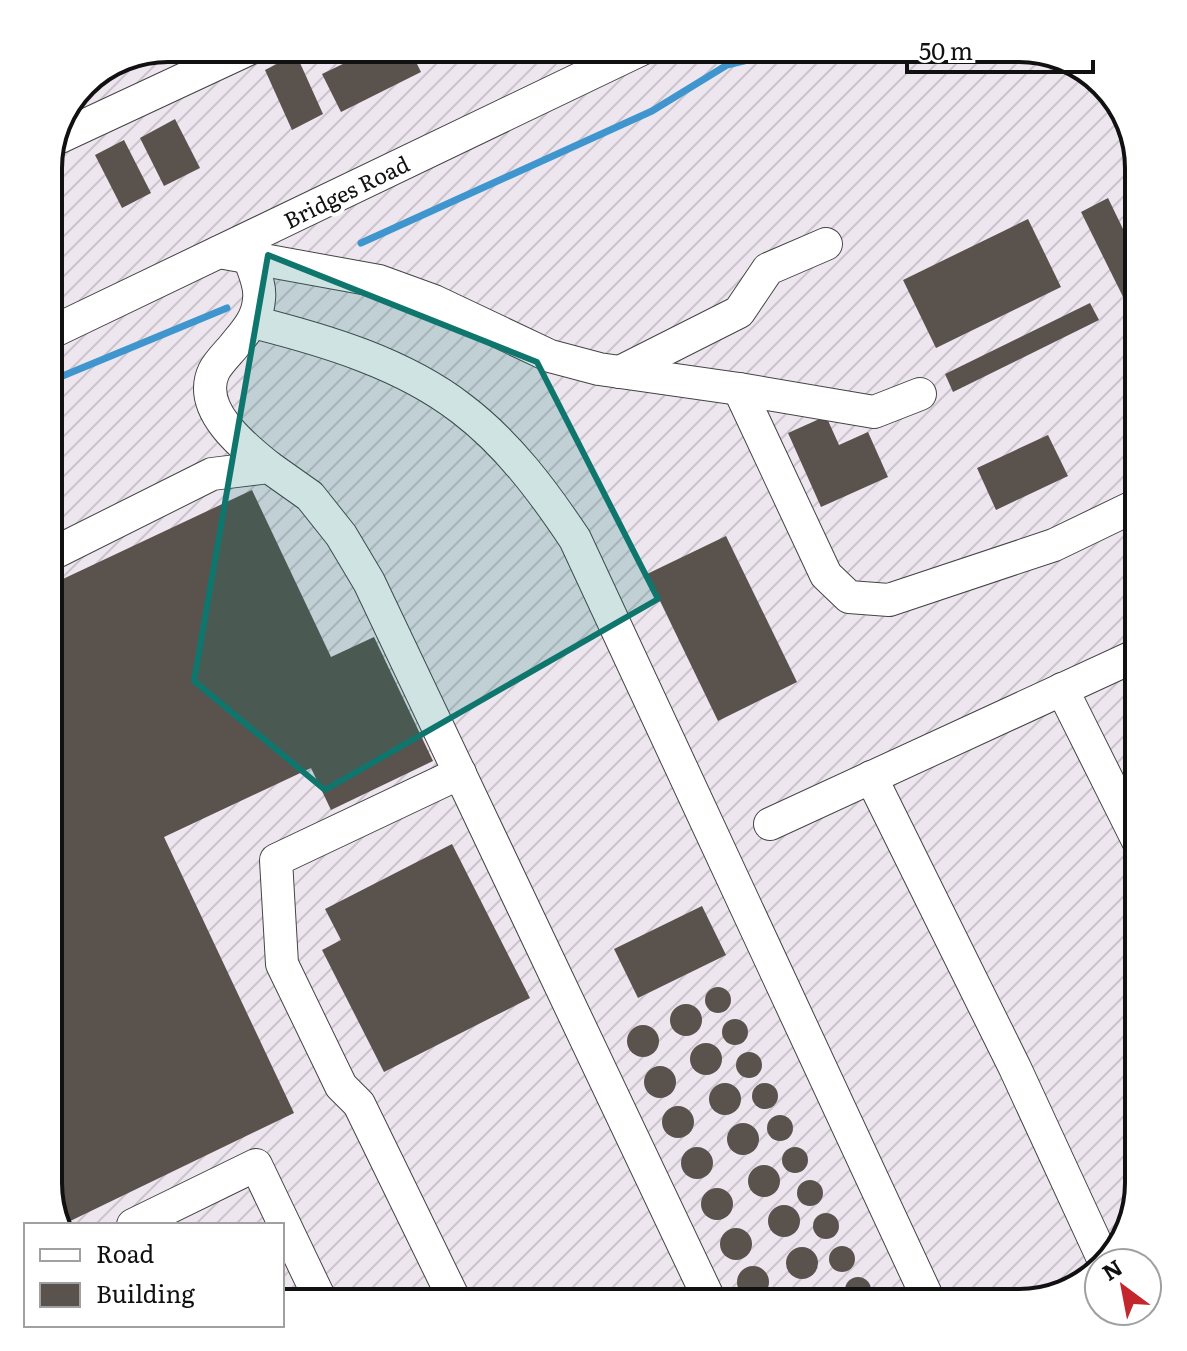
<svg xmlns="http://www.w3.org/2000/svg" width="1187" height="1351" viewBox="0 0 1187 1351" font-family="Literata,serif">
<defs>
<pattern id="industrial-furrows" width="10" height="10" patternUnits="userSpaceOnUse" patternTransform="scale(2)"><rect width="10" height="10" fill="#eee6ef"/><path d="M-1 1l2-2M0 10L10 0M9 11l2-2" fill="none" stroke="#cbc4cc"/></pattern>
</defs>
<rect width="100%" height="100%" fill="#fffdf5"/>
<path fill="url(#industrial-furrows)" d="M 168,48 L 1026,48 L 1078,64 L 1114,95 L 1139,168 L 1139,1183 L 1126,1236 L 1092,1278 L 1019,1303 L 282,1303 L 282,1225 L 62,1225 L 48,1183 L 48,160 L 89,78 Z"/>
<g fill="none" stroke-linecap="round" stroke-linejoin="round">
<g stroke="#3f96cf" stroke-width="7">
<path d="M 361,243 L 652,111 L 727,65 L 798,48"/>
<path d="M 48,382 L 227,308"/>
</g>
</g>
<g fill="#5a524d">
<path d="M 376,48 L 409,48 L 421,72 L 341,112 L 322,74 Z"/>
<path d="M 296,54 L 323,114 L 292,130 L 265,70 Z"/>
<path d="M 1115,98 L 1123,122 L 1114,119 L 1109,110 L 1112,100 Z"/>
<path d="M 175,119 L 200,168 L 164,186 L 140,138 Z"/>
<path d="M 124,140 L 151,193 L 122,208 L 95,155 Z"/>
<path d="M 1108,198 L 1139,262 L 1139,324 L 1137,325 L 1081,212 Z"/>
<path d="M 1028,219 L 1061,287 L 936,348 L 903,280 Z"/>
<path d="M 1090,303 L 1099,320 L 953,392 L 945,374 Z"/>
<path d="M 826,416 L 839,445 L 868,432 L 888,477 L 821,507 L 788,433 Z"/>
<path d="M 1048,435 L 1068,476 L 996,510 L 977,468 Z"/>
<path d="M 252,490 L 331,657 L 374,637 L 433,761 L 331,810 L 311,768 L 164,837 L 294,1113 L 62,1225 L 48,1183 L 48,586 Z"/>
<path d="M 726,536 L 797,682 L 718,721 L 647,574 Z"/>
<path d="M 452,844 L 530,998 L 384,1072 L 322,950 L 341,940 L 325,909 Z"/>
<path d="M 702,906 L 726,955 L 638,998 L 614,949 Z"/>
<circle cx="718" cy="1000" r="13"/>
<circle cx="686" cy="1020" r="16"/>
<circle cx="735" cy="1032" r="13"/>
<circle cx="643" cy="1041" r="16"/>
<circle cx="706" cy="1059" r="16"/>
<circle cx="749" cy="1065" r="13"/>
<circle cx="660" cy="1082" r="16"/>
<circle cx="765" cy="1096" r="13"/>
<circle cx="725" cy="1099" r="16"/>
<circle cx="678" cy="1122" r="16"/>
<circle cx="780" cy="1128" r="13"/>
<circle cx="743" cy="1139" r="16"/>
<circle cx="795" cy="1160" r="13"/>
<circle cx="697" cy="1163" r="16"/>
<circle cx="764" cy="1181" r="16"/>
<circle cx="810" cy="1193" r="13"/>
<circle cx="717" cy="1204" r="16"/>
<circle cx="784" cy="1221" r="16"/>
<circle cx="826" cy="1226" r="13"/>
<circle cx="736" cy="1244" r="16"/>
<circle cx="842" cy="1259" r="13"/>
<circle cx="802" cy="1263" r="16"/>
<circle cx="753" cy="1282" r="16"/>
<circle cx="858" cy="1290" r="13"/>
<path d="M 826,1288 L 835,1296 L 836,1303 L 805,1303 L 805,1299 L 813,1289 Z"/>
</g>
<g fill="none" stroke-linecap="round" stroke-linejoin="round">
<defs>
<g id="minor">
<path d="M 60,137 L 251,48"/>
<path d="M 219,252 L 379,281 L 434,301 L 550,356 L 599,369 L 739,389 L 874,412 L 920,394"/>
<path d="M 249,257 C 253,270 261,285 259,299 C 258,319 245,332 233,347 C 227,354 218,363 214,371 C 196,409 244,447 269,467"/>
<path d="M 253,322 C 324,340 403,363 462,409 C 508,444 543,491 575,539 L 930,1303"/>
<path d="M 48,334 L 644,48"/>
<path d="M 620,372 L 739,312 L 768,269 L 826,244"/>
<path d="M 739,389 L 826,575 L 849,597 L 889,600 L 1054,545 L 1139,504"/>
<path d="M 48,556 L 212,474 L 269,467 L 310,496 L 341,535 L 369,582 L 711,1303"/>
<path d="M 1062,689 L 1139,843"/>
<path d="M 871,777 L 1015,1068 L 1105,1263"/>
<path d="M 770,824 L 1139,654"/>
<path d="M 133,1225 L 256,1165 L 322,1303"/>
<path d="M 456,1303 L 359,1104 L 341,1086 L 282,964 L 276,860 L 460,773"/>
</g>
</defs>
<use href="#minor" stroke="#444" stroke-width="34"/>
<use href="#minor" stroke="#fff" stroke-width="32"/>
</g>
<path fill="#0f766e" fill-opacity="0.2" stroke="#0f766e" stroke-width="6" stroke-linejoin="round" d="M 268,255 L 537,362 L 658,599 L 325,790 L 194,681 Z"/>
<g text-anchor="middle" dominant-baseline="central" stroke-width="8" stroke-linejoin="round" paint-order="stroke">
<g font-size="22" fill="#111" stroke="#fff">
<text transform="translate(346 191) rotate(-26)">Bridges Road</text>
</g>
</g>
<path d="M0 0H1187V1351H0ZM168 62H1019A106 106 0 0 1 1125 168V1183A106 106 0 0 1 1019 1289H168A106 106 0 0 1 62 1183V168A106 106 0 0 1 168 62Z" fill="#fff" fill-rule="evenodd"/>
<path fill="none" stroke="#111" stroke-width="4" d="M168 62H1019A106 106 0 0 1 1125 168V1183A106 106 0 0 1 1019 1289H168A106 106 0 0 1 62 1183V168A106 106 0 0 1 168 62Z"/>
<rect x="24" y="1223" width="260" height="104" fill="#ffffff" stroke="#a0a0a0" stroke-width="2"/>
<rect x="40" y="1249" width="40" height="12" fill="#ffffff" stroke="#a0a0a0" stroke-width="2"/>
<text x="96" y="1263" font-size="24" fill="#111111">Road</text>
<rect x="40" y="1283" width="40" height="24" fill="#5a524d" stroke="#a0a0a0" stroke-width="2"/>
<text x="96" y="1303" font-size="24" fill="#111111">Building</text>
<g transform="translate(1123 1287) rotate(328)"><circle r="38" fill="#ffffff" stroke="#a0a0a0" stroke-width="2"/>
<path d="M0-6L14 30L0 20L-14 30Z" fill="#c4262e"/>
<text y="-12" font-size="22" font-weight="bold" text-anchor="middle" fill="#111111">N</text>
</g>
<path d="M907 60v12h186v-12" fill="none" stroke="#111111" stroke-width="4"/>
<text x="919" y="60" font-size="24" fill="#111111" stroke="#ffffff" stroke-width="6" paint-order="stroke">50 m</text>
</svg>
